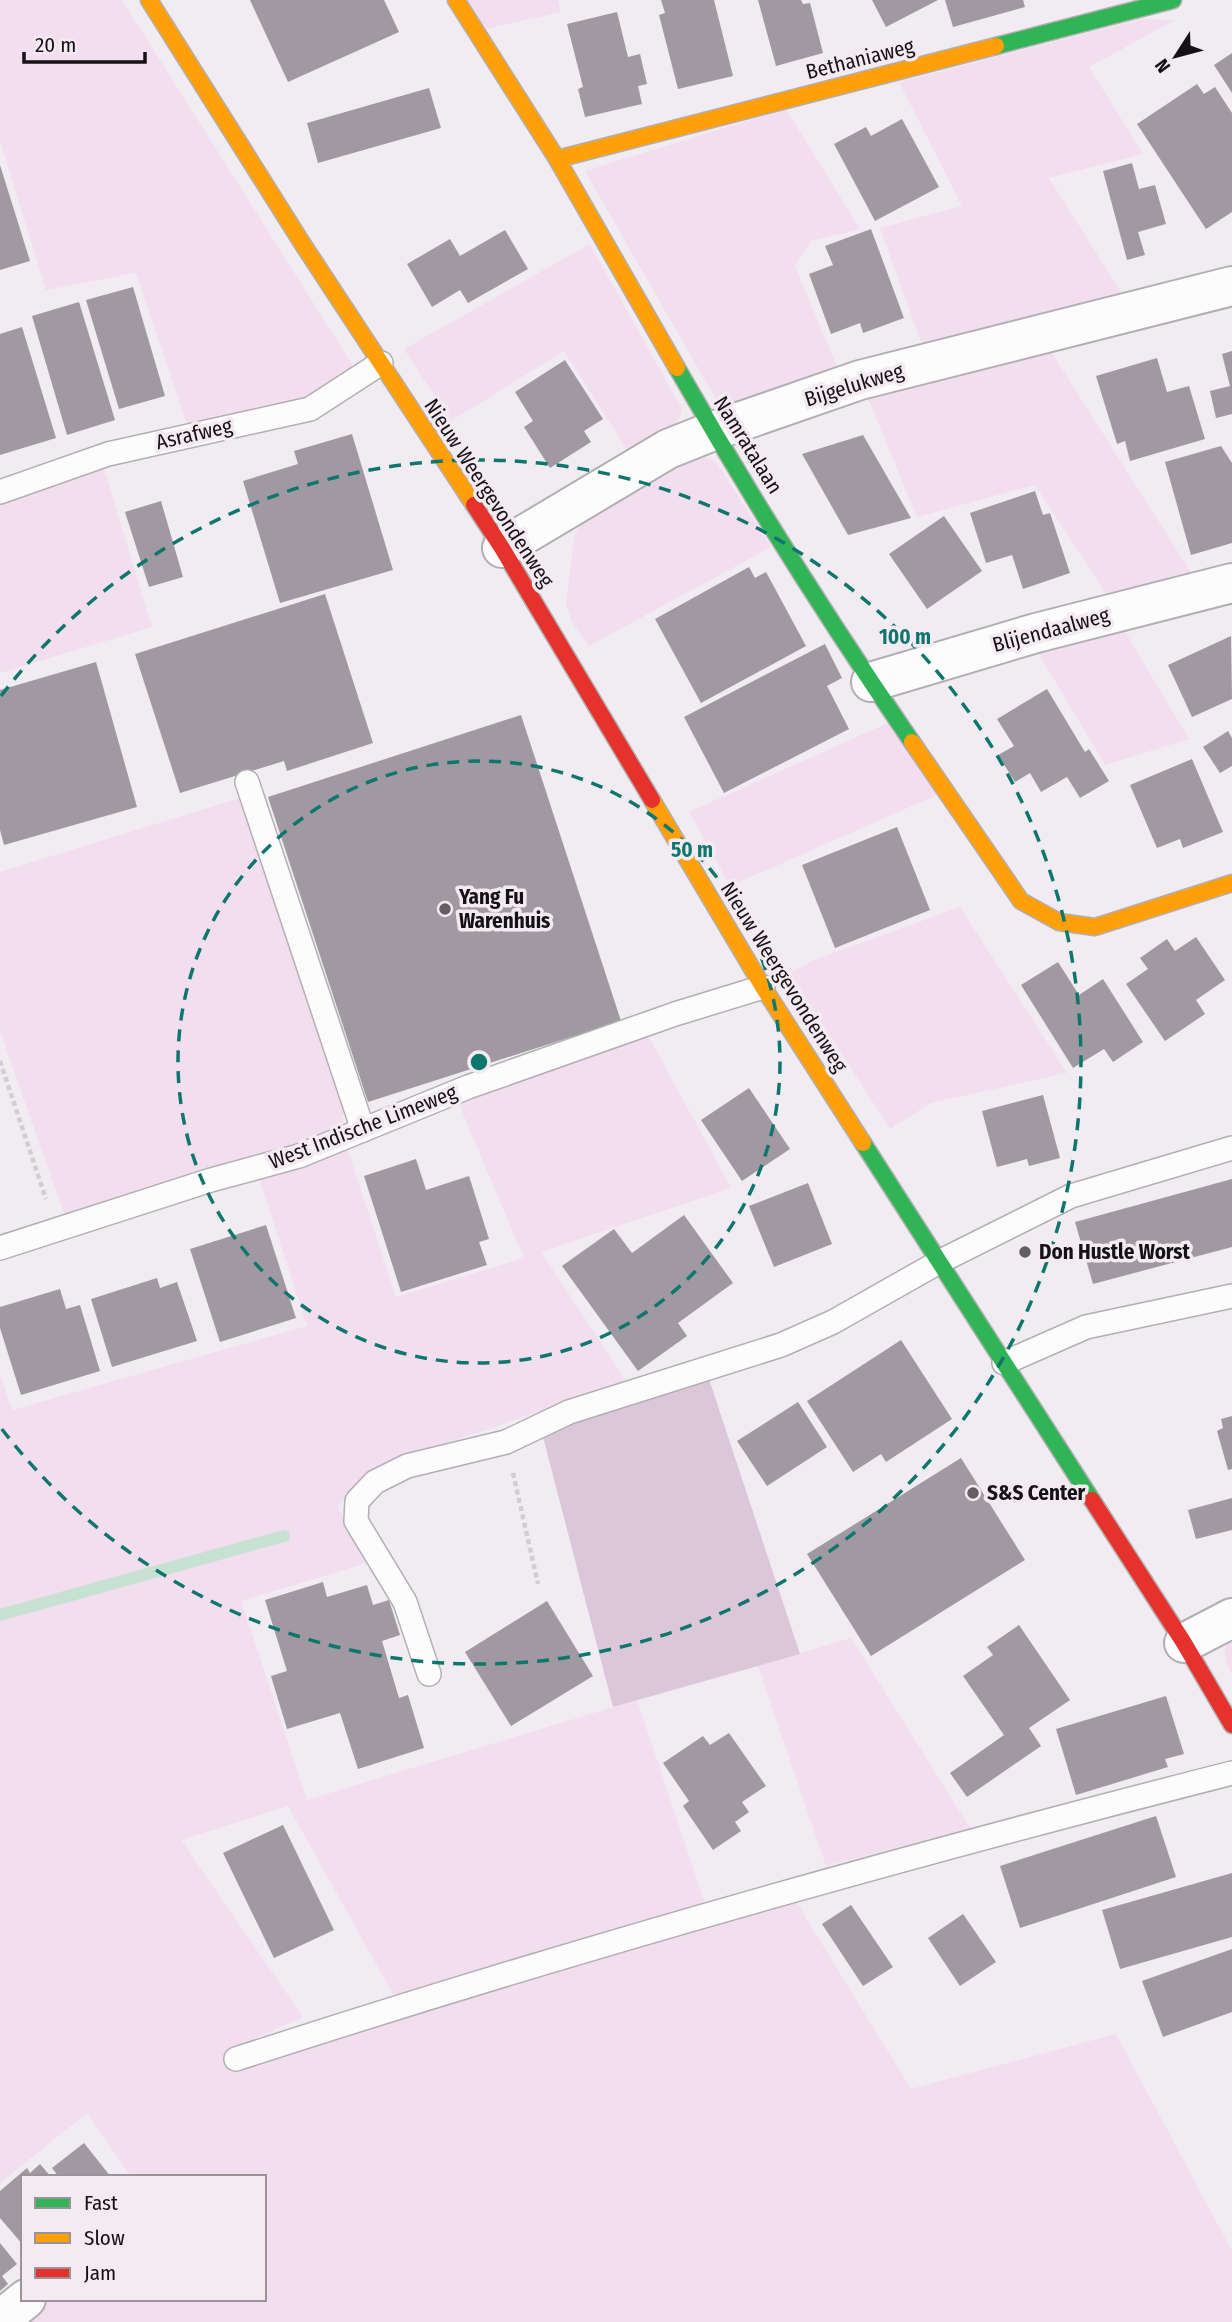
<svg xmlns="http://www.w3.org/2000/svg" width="1232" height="2322" viewBox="0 0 1232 2322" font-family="'Fira Sans Condensed',sans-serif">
<rect width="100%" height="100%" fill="#f1ecf1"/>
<g fill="#f2deef">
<path d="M 0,0 L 122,0 L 355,369 L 302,402 L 187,424 L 136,273 L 46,290 L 0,141 Z"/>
<path d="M 467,0 L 558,0 L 561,12 L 486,29 Z"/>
<path d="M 1142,19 L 1175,20 L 1089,67 L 1143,154 L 1049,178 L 1126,300 L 925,353 L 880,228 L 962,206 L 899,82 Z"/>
<path d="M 786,109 L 860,229 L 811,241 L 795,266 L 840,374 L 722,410 L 585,171 Z"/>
<path d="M 590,244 L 682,409 C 675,438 656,443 632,457 L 564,351 L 451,421 L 404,349 Z"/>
<path d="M 1045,342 L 1197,582 L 1113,604 L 1035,485 L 917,517 L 865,391 Z"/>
<path d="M 699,454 L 717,463 L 771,547 L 589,646 L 572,622 L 566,603 L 574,539 L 582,517 Z"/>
<path d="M 104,469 L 152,627 L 0,673 L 0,505 Z"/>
<path d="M 1118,620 L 1189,739 L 1105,765 L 1033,644 Z"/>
<path d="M 888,723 L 937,795 L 730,886 L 689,812 Z"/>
<path d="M 240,798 L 343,1108 L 344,1120 L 336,1132 L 315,1143 L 65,1216 L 0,1031 L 0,872 Z"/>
<path d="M 960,907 L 1067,1073 L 931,1103 L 890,1129 L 790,973 L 814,960 Z"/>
<path d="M 648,1035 L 731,1188 L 541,1252 L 627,1382 L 382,1465 L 337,1506 L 367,1563 L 241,1601 L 307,1800 L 637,1700 L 705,1904 L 394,1996 L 288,1806 L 181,1840 L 303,2017 L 226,2051 L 235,2070 L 795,1900 L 911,2089 L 1116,2034 L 1232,2251 L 1232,2322 L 0,2322 L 28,2299 L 264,2299 L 264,2177 L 131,2177 L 87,2113 L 0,2183 L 0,1375 L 12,1410 L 307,1326 L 259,1177 L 347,1148 L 396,1297 L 524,1258 L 458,1102 Z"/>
<path d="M 1232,1634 L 1232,1674 C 1223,1660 1222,1648 1232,1634 Z"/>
<path d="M 851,1638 L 970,1828 L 826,1866 L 758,1666 Z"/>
</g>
<path fill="#dbc7d9" d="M 709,1379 L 800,1654 L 613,1707 L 542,1433 Z"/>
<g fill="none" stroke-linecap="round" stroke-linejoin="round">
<path stroke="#c7e2d3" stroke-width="12" d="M 0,1615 L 284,1536"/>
</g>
<g fill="#a199a1">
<path d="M 250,0 L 384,0 L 399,32 L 288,82 Z"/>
<path d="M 661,0 L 714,0 L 733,76 L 678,89 L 659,15 L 665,13 Z"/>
<path d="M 758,0 L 801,0 L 803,4 L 810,3 L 823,53 L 776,66 Z"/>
<path d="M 872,0 L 938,0 L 886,27 Z"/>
<path d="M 945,0 L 1023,0 L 1025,7 L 953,27 Z"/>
<path d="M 617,12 L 628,57 L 640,54 L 647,84 L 638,86 L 642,104 L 585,117 L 578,89 L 583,87 L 567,24 Z"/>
<path d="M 1232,53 L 1232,93 L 1214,65 Z"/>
<path d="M 1197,84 L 1204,94 L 1215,87 L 1232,113 L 1232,212 L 1206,229 L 1137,124 Z"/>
<path d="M 429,88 L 441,128 L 318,163 L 307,123 Z"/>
<path d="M 902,119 L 939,187 L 875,221 L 834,144 L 866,127 L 871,136 Z"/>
<path d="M 1132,163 L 1139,189 L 1155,185 L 1166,224 L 1138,232 L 1145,255 L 1127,260 L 1103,171 Z"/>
<path d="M 0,165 L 30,261 L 0,270 Z"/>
<path d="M 871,229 L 904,318 L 863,333 L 860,323 L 831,334 L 809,274 L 833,265 L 825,246 Z"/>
<path d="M 505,230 L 528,269 L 468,303 L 460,290 L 432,307 L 407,264 L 450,239 L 460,256 Z"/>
<path d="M 133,287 L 165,396 L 119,409 L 86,300 Z"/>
<path d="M 79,302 L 115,420 L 67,435 L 32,316 Z"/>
<path d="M 22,327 L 56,438 L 0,455 L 0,334 Z"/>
<path d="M 1232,351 L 1232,414 L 1216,418 L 1210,391 L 1230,386 L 1222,354 Z"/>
<path d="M 1157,358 L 1167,392 L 1189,386 L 1205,439 L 1130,461 L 1125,441 L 1117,444 L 1096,376 Z"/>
<path d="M 565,360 L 603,419 L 584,431 L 591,442 L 550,468 L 524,427 L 533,421 L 515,392 Z"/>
<path d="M 352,434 L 393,570 L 280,603 L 243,481 L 298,464 L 294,451 Z"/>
<path d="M 863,435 L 911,518 L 848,535 L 802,454 Z"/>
<path d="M 1221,446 L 1232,463 L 1232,543 L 1191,555 L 1165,462 Z"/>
<path d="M 1035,491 L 1043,515 L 1050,513 L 1070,573 L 1023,589 L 1012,555 L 986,563 L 970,513 Z"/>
<path d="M 161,501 L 183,577 L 149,587 L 125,512 Z"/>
<path d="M 944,516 L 982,571 L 927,609 L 889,554 Z"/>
<path d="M 749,567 L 755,578 L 766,572 L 806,646 L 701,703 L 655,619 Z"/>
<path d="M 325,594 L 373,743 L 287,771 L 284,761 L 180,793 L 135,654 Z"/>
<path d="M 1231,636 L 1232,699 L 1192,717 L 1168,665 Z"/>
<path d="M 825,644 L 842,678 L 827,686 L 849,729 L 724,793 L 684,717 Z"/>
<path d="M 96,662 L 137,807 L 4,845 L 0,830 L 0,690 Z"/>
<path d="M 1047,689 L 1085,752 L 1089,749 L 1109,781 L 1080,798 L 1067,777 L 1041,792 L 1030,773 L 1015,782 L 998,755 L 1014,746 L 997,719 Z"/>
<path d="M 521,715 L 621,1021 L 368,1102 L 268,797 Z"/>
<path d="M 1228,731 L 1232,738 L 1232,766 L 1220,773 L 1203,747 Z"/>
<path d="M 1192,759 L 1223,832 L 1183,848 L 1180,839 L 1157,848 L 1130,785 Z"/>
<path d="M 897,827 L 930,910 L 835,948 L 802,865 Z"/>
<path d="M 1196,937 L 1225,980 L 1196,1000 L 1205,1014 L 1165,1041 L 1126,984 L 1148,969 L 1140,958 L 1167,939 L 1175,951 Z"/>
<path d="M 1058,962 L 1079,995 L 1103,979 L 1143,1042 L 1113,1062 L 1104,1049 L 1073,1068 L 1021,985 Z"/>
<path d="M 749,1088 L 790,1149 L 742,1181 L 701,1120 Z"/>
<path d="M 1043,1095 L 1060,1158 L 1029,1166 L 1027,1159 L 997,1167 L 982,1111 Z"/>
<path d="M 416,1159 L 426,1190 L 469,1176 L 489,1239 L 479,1242 L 487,1265 L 401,1292 L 364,1176 Z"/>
<path d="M 1232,1179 L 1232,1247 L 1093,1284 L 1075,1222 Z"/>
<path d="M 808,1183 L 832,1244 L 774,1267 L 749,1206 Z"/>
<path d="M 684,1215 L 733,1283 L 678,1323 L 687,1336 L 638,1371 L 562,1266 L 614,1229 L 632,1253 Z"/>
<path d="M 266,1225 L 296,1318 L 220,1342 L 190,1249 Z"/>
<path d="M 157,1278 L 160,1288 L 177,1282 L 197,1341 L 112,1367 L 91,1299 Z"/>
<path d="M 60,1289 L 66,1309 L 80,1305 L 100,1371 L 21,1395 L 0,1328 L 0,1307 Z"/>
<path d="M 901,1340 L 952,1419 L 886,1462 L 881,1454 L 853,1472 L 807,1401 Z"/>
<path d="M 798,1402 L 827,1447 L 767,1486 L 737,1441 Z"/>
<path d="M 1232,1416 L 1232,1469 L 1228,1470 L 1217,1431 L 1223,1428 L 1221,1419 Z"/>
<path d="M 961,1458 L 1025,1560 L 871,1656 L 807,1554 Z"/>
<path d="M 1232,1498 L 1232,1530 L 1196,1539 L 1188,1510 Z"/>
<path d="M 323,1582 L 327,1597 L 367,1585 L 373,1605 L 389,1600 L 400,1635 L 382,1641 L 399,1698 L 408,1695 L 424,1748 L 358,1769 L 340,1713 L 287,1729 L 271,1676 L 287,1671 L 265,1600 Z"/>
<path d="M 547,1601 L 593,1676 L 511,1726 L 465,1652 Z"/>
<path d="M 1019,1625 L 1070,1700 L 1029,1728 L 1041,1746 L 967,1797 L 950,1773 L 1004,1735 L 963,1676 L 993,1655 L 987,1647 Z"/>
<path d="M 1166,1696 L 1184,1754 L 1165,1759 L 1168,1767 L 1076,1795 L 1056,1729 Z"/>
<path d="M 729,1733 L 766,1786 L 742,1802 L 749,1812 L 735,1822 L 741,1831 L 713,1850 L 683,1806 L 689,1801 L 663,1763 L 703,1736 L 710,1745 Z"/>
<path d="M 1156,1816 L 1176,1877 L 1020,1928 L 1000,1866 Z"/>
<path d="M 283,1825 L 334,1930 L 274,1958 L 223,1853 Z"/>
<path d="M 1232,1873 L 1232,1937 L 1120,1969 L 1102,1910 Z"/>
<path d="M 851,1905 L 893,1967 L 863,1986 L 822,1924 Z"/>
<path d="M 963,1914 L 996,1962 L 960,1986 L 928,1938 Z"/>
<path d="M 1232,1949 L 1232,2012 L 1163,2037 L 1142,1981 Z"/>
<path d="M 84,2143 L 111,2177 L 59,2177 L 52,2168 Z"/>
<path d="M 40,2164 L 51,2177 L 23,2177 L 23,2245 L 0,2218 L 0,2191 L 27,2168 L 30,2173 Z"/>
<path d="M 0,2243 L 17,2264 L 2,2276 L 8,2284 L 0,2291 Z"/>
</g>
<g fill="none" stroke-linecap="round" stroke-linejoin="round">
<defs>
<g id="lane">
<path d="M 0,492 L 108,454 L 310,409 L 381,363"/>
<path d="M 247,782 L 363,1130"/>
<path d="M 0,1248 L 211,1180 L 299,1156 L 468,1087 L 675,1014 L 763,987"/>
<path d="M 1004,1363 L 1086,1327 L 1232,1296"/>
<path d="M 429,1674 L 405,1602 L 356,1521 L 357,1501 L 375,1482 L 407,1466 L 506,1442 L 569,1412 L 781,1345 L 833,1322 L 939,1262 L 1071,1196 L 1232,1148"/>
<path d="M 236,2059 C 565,1952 898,1858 1232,1773"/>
</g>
<g id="street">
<path d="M 502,548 L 668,449 L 713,431 L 860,380 L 1232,286"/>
<path d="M 871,682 L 1036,633 L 1232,583"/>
<path d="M 1184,1643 L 1232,1618"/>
<path d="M 0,2320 L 26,2299"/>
</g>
<g id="fast">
<path d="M 996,46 L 1173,0"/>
<path d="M 677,368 C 750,496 829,621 912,742"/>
<path d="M 863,1143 L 1092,1500"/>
</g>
<g id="slow">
<path d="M 149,0 L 302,243 L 474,505"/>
<path d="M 456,0 L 557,159 L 677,368"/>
<path d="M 557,159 L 996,46"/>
<path d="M 912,742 L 1021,901 L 1059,922 L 1095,927 L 1232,883"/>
<path d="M 652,800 L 763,987 L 863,1143"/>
</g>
<g id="jam">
<path d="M 474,505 L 502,548 L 652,800"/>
<path d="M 1092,1500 L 1184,1643 L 1232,1725"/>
</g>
</defs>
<use href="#lane" stroke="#b2afb2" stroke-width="26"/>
<use href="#street" stroke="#b2afb2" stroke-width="42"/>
<use href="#fast" stroke="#b2afb2" stroke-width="19"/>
<use href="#slow" stroke="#b2afb2" stroke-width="19"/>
<use href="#jam" stroke="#b2afb2" stroke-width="19"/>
<g stroke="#d0cfd0" stroke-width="4.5" stroke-dasharray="5 3.5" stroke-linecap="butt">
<path d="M 0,1061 L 46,1199"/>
<path d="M 513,1473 L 538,1584"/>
</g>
<use href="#lane" stroke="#fdfcfd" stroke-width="23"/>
<use href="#street" stroke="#fdfcfd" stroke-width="38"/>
<use href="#fast" stroke="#30b455" stroke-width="16"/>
<use href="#slow" stroke="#ff9f0a" stroke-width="16"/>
<use href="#jam" stroke="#e5322d" stroke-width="16"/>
</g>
<g fill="none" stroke="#0f766e" stroke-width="3.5" stroke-dasharray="12 9">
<circle cx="479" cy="1062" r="301"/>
<path d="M1 696A602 602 0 1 1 1 1428"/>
</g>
<g fill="#625e62" stroke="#f3eaf2" stroke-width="2.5">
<circle cx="445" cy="909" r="7"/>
<circle cx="1025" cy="1252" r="7"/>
<circle cx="973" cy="1493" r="7"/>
</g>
<g text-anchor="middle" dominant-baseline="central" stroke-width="7" stroke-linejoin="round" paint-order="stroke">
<g font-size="21" fill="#151215" stroke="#f3eaf2">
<text transform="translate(860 59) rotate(-14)">Bethaniaweg</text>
<text transform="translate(854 385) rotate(-17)">Bijgelukweg</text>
<text transform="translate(194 434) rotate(-13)">Asrafweg</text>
<text transform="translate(748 445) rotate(58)">Namratalaan</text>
<text transform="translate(489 493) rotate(57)">Nieuw Weergevondenweg</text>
<text transform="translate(1051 630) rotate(-15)">Blijendaalweg</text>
<text transform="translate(784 977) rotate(58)">Nieuw Weergevondenweg</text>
<text transform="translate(363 1127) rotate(-21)">West Indische Limeweg</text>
</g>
<g font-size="21" font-weight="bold" fill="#151215" stroke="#f3eaf2" text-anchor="start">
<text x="459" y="897">Yang Fu<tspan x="459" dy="24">Warenhuis</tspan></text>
<text x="1039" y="1252">Don Hustle Worst</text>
<text x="987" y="1493">S&amp;S Center</text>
</g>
</g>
<circle cx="479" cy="1062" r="10" fill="#0f766e" stroke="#f3eaf2" stroke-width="3.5"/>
<g font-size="21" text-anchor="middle" font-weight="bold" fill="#0f766e" stroke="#f3eaf2" stroke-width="7" stroke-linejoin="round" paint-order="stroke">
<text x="905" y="644">100 m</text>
<text x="692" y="857">50 m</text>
</g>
<rect x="21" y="2175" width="245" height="126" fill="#f3eaf2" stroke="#9a949a" stroke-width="2"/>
<rect x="35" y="2198" width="35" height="10" fill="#30b455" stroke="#9a949a" stroke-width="2"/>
<text x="84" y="2210" font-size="21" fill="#151215">Fast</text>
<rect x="35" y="2233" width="35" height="10" fill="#ff9f0a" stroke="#9a949a" stroke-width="2"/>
<text x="84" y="2245" font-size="21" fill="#151215">Slow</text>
<rect x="35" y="2268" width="35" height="10" fill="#e5322d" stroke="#9a949a" stroke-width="2"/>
<text x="84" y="2280" font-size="21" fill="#151215">Jam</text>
<g transform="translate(1176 56) rotate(234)" stroke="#f3eaf2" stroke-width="5" paint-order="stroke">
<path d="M0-5L12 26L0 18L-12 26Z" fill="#151215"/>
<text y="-10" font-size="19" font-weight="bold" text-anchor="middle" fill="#151215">N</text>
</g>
<path d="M24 52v10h121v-10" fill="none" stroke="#151215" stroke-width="3.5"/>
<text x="35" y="52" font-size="21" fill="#151215" stroke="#f3eaf2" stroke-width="5" paint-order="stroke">20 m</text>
</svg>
